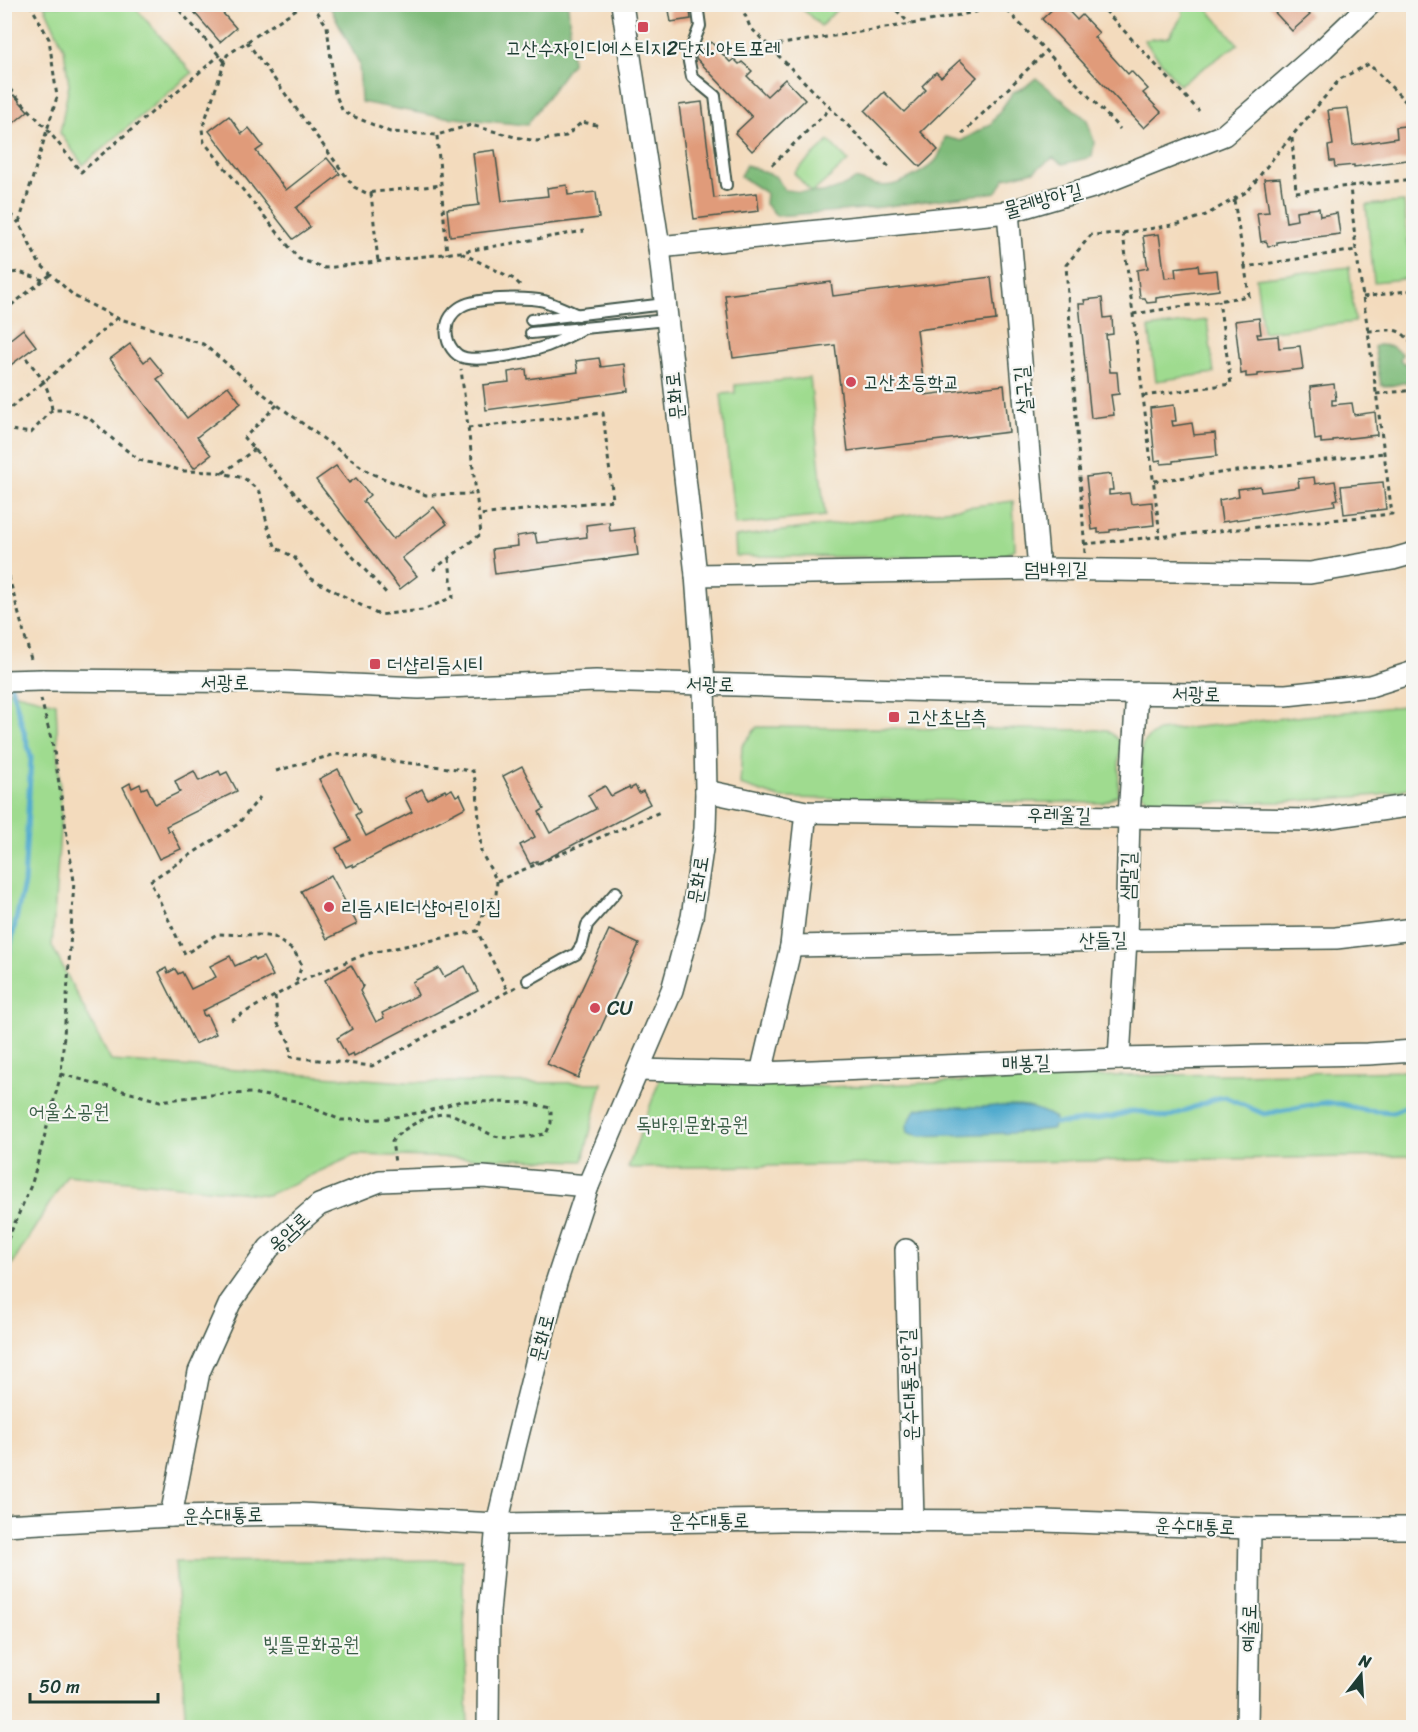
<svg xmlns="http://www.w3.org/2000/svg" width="1418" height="1732" viewBox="0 0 1418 1732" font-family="Sriracha,'Poor Story',sans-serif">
<rect width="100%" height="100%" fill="#f6f6f2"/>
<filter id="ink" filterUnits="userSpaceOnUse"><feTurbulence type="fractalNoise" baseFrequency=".0167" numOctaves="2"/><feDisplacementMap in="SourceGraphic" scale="12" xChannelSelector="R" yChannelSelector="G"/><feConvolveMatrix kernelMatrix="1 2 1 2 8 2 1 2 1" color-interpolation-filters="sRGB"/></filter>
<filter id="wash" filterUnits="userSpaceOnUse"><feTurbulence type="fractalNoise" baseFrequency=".008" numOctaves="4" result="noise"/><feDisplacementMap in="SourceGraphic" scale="24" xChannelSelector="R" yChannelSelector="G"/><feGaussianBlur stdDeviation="1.35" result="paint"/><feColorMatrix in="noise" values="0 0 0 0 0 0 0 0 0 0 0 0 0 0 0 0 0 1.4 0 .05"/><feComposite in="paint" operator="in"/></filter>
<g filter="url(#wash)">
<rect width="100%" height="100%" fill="#f3dbbd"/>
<g fill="#9fdb8f" stroke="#5f8c62" stroke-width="1.5">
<path d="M 1203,4 L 1238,44 L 1179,85 L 1144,40 L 1169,37 L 1183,15 L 1182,5 Z"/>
<path d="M 44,5 L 133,5 L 192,73 L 83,165 L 60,133 L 69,85 L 64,49 Z"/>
<path d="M 798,5 L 841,5 L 821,26 Z"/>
<path d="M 829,141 L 848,161 L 812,193 L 794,173 Z"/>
<path d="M 1404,202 L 1412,278 L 1374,282 L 1366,205 Z"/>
<path d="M 1349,267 L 1355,322 L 1263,332 L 1256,278 Z"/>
<path d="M 1207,320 L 1214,373 L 1156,381 L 1149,328 Z"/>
<path d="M 810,378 L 825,516 L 735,525 L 721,394 L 735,393 L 735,385 Z"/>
<path d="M 1013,501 L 1015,549 L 1000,558 L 736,556 L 735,537 Z"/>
<path d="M 5,690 L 56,703 L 61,816 L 52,946 L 111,1061 L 407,1082 L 602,1083 L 583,1161 L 355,1155 L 268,1195 L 67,1175 L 5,1276 Z"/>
<path d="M 1413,705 L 1413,787 L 1380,795 L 1282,802 L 1151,803 L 1141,793 L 1142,745 L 1148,738 L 1158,731 Z"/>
<path d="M 757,727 L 1107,730 L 1120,741 L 1118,795 L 1103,803 L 780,798 L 740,785 L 742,746 Z"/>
<path d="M 1413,1071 L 1413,1156 L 628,1168 L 660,1078 L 828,1087 L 1115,1076 Z"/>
<path d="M 462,1560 L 468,1727 L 186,1727 L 175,1562 Z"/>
</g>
<g fill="#7fbb7a" stroke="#4f7c57" stroke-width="1.5">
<path d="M 329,5 L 568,5 L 572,63 L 527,125 L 435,116 L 361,102 L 359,63 Z"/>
<path d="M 1036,78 L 1087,120 L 1094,142 L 1092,157 L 1063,164 L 1053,158 L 1034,171 L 1005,178 L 997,192 L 865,209 L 777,216 L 765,204 L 766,193 L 740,176 L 746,165 L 775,176 L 785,190 C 814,193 830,197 855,179 C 866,182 880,188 892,185 C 904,182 930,169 937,159 C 941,153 943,144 945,137 L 961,141 L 991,124 L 1013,92 L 1025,87 Z"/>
<path d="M 1378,345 L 1391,346 L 1402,354 L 1400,361 L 1413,367 L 1413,383 C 1402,379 1394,389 1381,385 L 1374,347 Z"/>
</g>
<path fill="#50aace" stroke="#387481" stroke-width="1.5" d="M 994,1106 C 1019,1106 1032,1104 1055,1118 L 1052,1129 L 1012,1133 L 920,1136 L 908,1133 L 907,1126 L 915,1110 C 938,1102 968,1110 994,1106 Z"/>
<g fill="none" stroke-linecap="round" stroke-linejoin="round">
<g stroke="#50aace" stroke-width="5">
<path d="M 4,661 L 9,676"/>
<path d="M 4,975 L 24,883 L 31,757 L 11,685"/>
<path d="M 1053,1123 L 1067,1123 L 1111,1117 L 1132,1111 L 1144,1112 L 1166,1118 L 1217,1098 L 1225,1097 L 1264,1114 L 1322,1103 L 1341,1104 L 1365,1110 L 1393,1112 L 1414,1103"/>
</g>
</g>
<g id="blocks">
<g fill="#e09b7a">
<path d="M 187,4 L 227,4 L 220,10 L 236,28 L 220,42 Z"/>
<path d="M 668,4 L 689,4 L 691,19 L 671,22 Z"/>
<path d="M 1058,4 L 1062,4 L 1077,20 L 1082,15 L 1099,33 L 1094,37 L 1128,74 L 1131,71 L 1148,89 L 1143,93 L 1161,112 L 1144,128 L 1042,19 Z"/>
<path d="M 1267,4 L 1300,4 L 1310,15 L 1292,31 Z"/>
<path d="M 711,42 L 730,62 L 734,59 L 739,64 L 742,62 L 752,71 L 747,76 L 767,96 L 785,79 L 805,100 L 752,151 L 735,133 L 752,117 L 695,57 Z"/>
<path d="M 960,60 L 977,77 L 921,132 L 938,150 L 920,167 L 865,111 L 884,92 L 904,112 L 926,90 L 922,86 L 936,72 L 941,77 Z"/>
<path d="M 14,95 L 28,111 L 4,131 L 4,103 Z"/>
<path d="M 702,102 L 714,198 L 757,193 L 759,211 L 694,219 L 679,105 Z"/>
<path d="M 1348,108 L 1353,145 L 1397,138 L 1396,127 L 1414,125 L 1414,159 L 1354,167 L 1354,165 L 1335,167 L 1334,161 L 1330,161 L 1328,146 L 1333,145 L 1328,110 Z"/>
<path d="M 229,116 L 242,134 L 249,128 L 263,146 L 256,151 L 286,190 L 327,158 L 340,174 L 296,208 L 310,227 L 293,239 L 209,131 Z"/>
<path d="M 495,150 L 502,201 L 548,196 L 547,188 L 567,185 L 568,195 L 596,192 L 599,218 L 450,236 L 447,209 L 479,205 L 473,153 Z"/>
<path d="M 1280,178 L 1286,222 L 1297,220 L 1296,211 L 1319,208 L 1320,216 L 1337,213 L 1340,234 L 1277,242 L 1277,245 L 1268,246 L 1266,241 L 1261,242 L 1257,213 L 1269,212 L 1264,179 Z"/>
<path d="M 1159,234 L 1165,278 L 1176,277 L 1175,268 L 1198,265 L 1199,272 L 1217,270 L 1219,290 L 1156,298 L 1156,302 L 1147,303 L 1145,298 L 1140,298 L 1137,270 L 1148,268 L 1143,236 Z"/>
<path d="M 991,277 L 996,320 L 917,330 L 925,395 L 1004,385 L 1009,432 L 848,451 L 835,345 L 733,358 L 725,295 L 831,282 L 833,296 Z"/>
<path d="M 1102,298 L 1104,318 L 1112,317 L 1113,334 L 1106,335 L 1110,372 L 1117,372 L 1119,394 L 1111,395 L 1114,415 L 1091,418 L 1079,304 L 1085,304 L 1084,300 Z"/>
<path d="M 1259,318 L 1261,334 L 1257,334 L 1258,338 L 1278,336 L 1279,348 L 1300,346 L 1303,369 L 1258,374 L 1258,376 L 1246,377 L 1246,373 L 1241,374 L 1235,321 Z"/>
<path d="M 23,329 L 36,346 L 4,370 L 4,344 Z"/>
<path d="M 130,344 L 144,362 L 150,357 L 164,374 L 157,379 L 187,418 L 228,386 L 241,403 L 197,437 L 211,455 L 194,468 L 110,359 Z"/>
<path d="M 599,358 L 601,367 L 625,364 L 628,391 L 486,410 L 483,385 L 509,382 L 508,372 L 526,369 L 527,379 L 578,372 L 576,361 Z"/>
<path d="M 1334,384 L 1336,400 L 1332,400 L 1332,405 L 1352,403 L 1354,415 L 1375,412 L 1377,435 L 1333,440 L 1333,442 L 1321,443 L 1321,439 L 1315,440 L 1310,387 Z"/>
<path d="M 1174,405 L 1176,421 L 1172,421 L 1173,426 L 1192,423 L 1194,435 L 1215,433 L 1217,456 L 1173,461 L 1173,463 L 1161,464 L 1161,460 L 1155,461 L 1150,408 Z"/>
<path d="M 336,466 L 349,483 L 356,478 L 370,495 L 363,501 L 393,539 L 434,507 L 447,524 L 402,558 L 417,576 L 400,589 L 316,480 Z"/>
<path d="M 1111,474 L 1113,490 L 1109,490 L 1109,495 L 1129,493 L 1131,504 L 1152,502 L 1154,525 L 1110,530 L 1110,532 L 1098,533 L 1098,529 L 1092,530 L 1086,477 Z"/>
<path d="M 1314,477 L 1315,484 L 1335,481 L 1338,499 L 1334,500 L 1335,505 L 1222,522 L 1219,500 L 1239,496 L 1238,489 L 1260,486 L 1261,492 L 1299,487 L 1298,479 Z"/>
<path d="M 1383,482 L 1386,509 L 1344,514 L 1341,486 Z"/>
<path d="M 609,522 L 610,531 L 634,528 L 638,555 L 495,574 L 492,549 L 518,546 L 517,536 L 535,533 L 537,543 L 587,537 L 586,525 Z"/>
<path d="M 522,766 L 544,809 L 539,812 L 550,833 L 596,809 L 588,795 L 605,786 L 611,796 L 629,787 L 630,789 L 635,786 L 639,793 L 643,791 L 650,804 L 537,864 L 537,861 L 530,864 L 520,845 L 535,837 L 503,776 Z"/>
<path d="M 338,769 L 360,812 L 355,815 L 366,836 L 412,812 L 405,798 L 422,789 L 427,799 L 445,790 L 446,792 L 452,789 L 456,796 L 460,794 L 466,807 L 353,867 L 353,864 L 346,867 L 336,848 L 351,840 L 319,779 Z"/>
<path d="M 194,771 L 199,781 L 219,771 L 221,775 L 227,772 L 237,791 L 166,826 L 168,831 L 171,830 L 181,849 L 159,859 L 123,787 L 130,783 L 132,788 L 140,784 L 142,789 L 147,787 L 155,804 L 180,792 L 175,781 Z"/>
<path d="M 331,875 L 357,924 L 327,939 L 301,891 Z"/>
<path d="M 609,930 L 639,944 L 578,1078 L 547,1064 Z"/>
<path d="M 230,956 L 235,966 L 254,957 L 256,960 L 263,957 L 273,976 L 202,1011 L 204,1016 L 207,1015 L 216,1034 L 195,1044 L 159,972 L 166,968 L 168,973 L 175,969 L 178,974 L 182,972 L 191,989 L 216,977 L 210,966 Z"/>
<path d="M 351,965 L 363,986 L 360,991 L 376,1022 L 384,1018 L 382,1013 L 418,995 L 412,982 L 439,968 L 444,977 L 465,966 L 478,991 L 354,1056 L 353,1053 L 347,1056 L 337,1038 L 352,1029 L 325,980 Z"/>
</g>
</g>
</g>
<g filter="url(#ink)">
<use href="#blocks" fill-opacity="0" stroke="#3f5549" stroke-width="1.5"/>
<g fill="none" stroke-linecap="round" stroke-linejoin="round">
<defs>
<g id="service">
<path d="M 697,4 L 700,26 L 688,57 L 692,77 L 715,96 L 726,185"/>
<path d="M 578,315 C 567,310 556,305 544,301 C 527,297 472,297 459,308 C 453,312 447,320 447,327 C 445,337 449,348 458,355 C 472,365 530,352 547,346 C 560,341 572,335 584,328"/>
<path d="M 531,320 L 665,304"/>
<path d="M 531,333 L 667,320"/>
<path d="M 528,980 L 562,961 L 576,954 L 582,945 L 587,925 L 616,892"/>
</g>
<g id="minor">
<path d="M 1008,212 L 1039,569"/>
<path d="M 659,247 L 1008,212 L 1093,187 L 1224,135 L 1324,48 L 1370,4"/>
<path d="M 696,575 L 1039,569 L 1310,573 L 1393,559 L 1414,553"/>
<path d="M 42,680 L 285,682 L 419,688 L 596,681 L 938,691 L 1286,695 L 1370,686 L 1414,672"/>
<path d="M 706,791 L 806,812 L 1310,820 L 1414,805"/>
<path d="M 791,946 L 1126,940 L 1336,938 L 1414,929"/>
<path d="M 1119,1059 L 1126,940 L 1129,816 L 1137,693"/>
<path d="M 638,1070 L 761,1073 L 1119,1059 L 1368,1054 L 1414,1051"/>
<path d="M 761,1073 L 791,946 L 806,812"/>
<path d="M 906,1250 L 913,1521"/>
<path d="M 171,1516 L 199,1372 L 230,1303 L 269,1248 L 319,1205 L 380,1181 L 483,1177 L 588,1186"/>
<path d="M 4,1525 L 171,1516 L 301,1514 L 497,1524 L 782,1520 L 1043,1521 L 1250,1528 L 1414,1528"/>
<path d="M 488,1728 L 489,1612 L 497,1524 L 515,1447 L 556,1283 L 588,1186 L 672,990 L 692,917 L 705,829 L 706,791 L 704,683 L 696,575 L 659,247 L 622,4"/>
<path d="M 1247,1728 L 1250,1528"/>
</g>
</defs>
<use href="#service" stroke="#3f5549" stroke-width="14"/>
<use href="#minor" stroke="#3f5549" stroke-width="24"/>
<g stroke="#3f5549" stroke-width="3" stroke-dasharray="4.5 4.5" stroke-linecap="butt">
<path d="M 30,4 L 49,39 L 57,97 L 19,223 L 39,263 L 74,296 L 117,318 L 203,344 L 272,401 L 370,473 L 426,495 L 476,494"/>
<path d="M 174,4 L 225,62"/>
<path d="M 304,4 L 227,55 L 202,129 L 204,142 L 299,259 L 325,268 L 460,252 L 584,231"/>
<path d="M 312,4 L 327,26 L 335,93 L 343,112 L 390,132 L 437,135 L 471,125 L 515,137 L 537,141 L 566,136 L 582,122 L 601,126"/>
<path d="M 890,4 L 910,24"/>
<path d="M 1001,4 L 1120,129"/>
<path d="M 1099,4 L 1199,111"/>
<path d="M 741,5 L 750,27 L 891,169"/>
<path d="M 247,42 L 354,187 L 366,193 L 442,185"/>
<path d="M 769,46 L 924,22 L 980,11 L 995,4"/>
<path d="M 4,83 L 47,129 L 81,172 L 220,55"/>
<path d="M 962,134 L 1045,52"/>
<path d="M 437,136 L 447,254"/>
<path d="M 1292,138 L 1296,192 L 1414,179"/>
<path d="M 772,165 L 831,108"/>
<path d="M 1409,179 L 1414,210"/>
<path d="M 371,193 L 378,262"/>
<path d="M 1234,200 L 1245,267"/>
<path d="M 4,208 L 19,223"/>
<path d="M 1123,233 L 1160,535"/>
<path d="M 461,253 L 514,279 L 521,286"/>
<path d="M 4,274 L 19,272 L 43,280"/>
<path d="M 1363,297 L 1414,290"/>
<path d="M 4,311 L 51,274"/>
<path d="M 1133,314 L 1249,296 L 1245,267 L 1356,250"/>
<path d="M 1368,331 C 1392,330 1402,325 1414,349"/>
<path d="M 26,358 C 41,377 49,385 52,410"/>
<path d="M 1376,394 L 1414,390"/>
<path d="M 1143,396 L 1231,384 L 1219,301"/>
<path d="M 277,405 L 244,438 L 388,595"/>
<path d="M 4,413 L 45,381 L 117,318"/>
<path d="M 468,428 L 603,413 L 613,500 L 479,515"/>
<path d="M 4,429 L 31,433 L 52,410 L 69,410 L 90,419 L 116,442 L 139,460 L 184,471 L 217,472 L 244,478 L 260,492 L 268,528 L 276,548 L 294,557 L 310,578 L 379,615 L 423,610 L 453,597 L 449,558"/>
<path d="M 223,473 L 255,449"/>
<path d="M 1154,481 L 1384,453"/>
<path d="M 1084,544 L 1392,514 L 1368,331 L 1356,250 L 1350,186"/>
<path d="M 1085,553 L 1066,265 L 1091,235 L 1123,233 L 1179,224 L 1206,215 L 1248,191 L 1274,157 L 1340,79 L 1369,64 L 1407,103 L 1414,106"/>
<path d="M 4,559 L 32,663"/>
<path d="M 433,570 L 481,534 L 461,369"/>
<path d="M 276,771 L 336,754 L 473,771 L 477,789 L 481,852 L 497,881 L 496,895 L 486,907 L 477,931"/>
<path d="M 260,797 L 238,824 L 150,881 L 185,954 L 217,934 L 258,935 L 274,937 L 294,951 L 302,965 L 295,985"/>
<path d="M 497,881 L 660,812"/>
<path d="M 275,996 L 278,1024 L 290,1043 L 291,1057 L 372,1066 L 516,987"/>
<path d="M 231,1020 L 309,977 L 366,954 L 477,931 L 508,991"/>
<path d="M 61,1074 L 160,1101 L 208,1095 L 251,1093 L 296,1101 L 341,1120 L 383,1119 L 424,1112 L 461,1101 L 527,1103 L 551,1108 L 551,1123 L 546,1134 C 532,1136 508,1140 495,1136 C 483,1132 458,1115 449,1114 C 432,1112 402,1128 392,1141 L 395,1163"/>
<path d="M 4,1248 L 32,1183 L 61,1074 L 67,996 L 74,881 L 54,751 L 41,699"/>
</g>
<use href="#service" stroke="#fff" stroke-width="10"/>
<use href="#minor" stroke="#fff" stroke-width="21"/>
<defs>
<path id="minor-bridge" d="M 4,681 L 42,680"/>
</defs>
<use href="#minor-bridge" stroke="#3f5549" stroke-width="24" stroke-linecap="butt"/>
<use href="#minor-bridge" stroke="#fff" stroke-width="21"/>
</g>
</g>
<g fill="#d1495b" stroke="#f6f6f2" stroke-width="2">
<rect x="637" y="21" width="12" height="12" rx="3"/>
<circle cx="851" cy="382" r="6"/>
<rect x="369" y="658" width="12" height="12" rx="3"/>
<rect x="888" y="711" width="12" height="12" rx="3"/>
<circle cx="329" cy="907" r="6"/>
<circle cx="595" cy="1008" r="6"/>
</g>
<g text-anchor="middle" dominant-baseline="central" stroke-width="4.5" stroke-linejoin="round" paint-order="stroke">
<g font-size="20" fill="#1f3d34" stroke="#f6f6f2" text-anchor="start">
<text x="643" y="48" text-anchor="middle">고산수자인디에스티지2단지.아트포레</text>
<text x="863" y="382">고산초등학교</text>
<text x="387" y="664">더샵리듬시티</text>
<text x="906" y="717">고산초남측</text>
<text x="341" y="907">리듬시티더샵어린이집</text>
<text x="607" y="1008">CU</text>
</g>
<g font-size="20" fill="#1f3d34" stroke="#f6f6f2">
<text transform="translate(1043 200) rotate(-15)">물레방아길</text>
<text transform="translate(1023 390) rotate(-95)">살구길</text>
<text transform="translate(675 396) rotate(-96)">문화로</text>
<text x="1056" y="569">덤바위길</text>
<text x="225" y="682">서광로</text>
<text transform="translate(710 684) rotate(1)">서광로</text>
<text transform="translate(1196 694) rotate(1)">서광로</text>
<text transform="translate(1059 815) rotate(1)">우레울길</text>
<text transform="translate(1128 876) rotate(-89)">샘말길</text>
<text transform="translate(698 880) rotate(-81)">문화로</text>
<text transform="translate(1103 940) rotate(-1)">산들길</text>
<text transform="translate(1026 1063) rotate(-2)">매봉길</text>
<text transform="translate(289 1232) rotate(-43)">옹암로</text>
<text transform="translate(542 1338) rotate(-76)">문화로</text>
<text transform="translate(909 1385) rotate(-92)">운수대통로안길</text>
<text transform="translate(223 1515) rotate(-1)">운수대통로</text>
<text transform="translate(709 1521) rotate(-1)">운수대통로</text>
<text transform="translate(1195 1526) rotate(2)">운수대통로</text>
<text transform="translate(1249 1628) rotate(-89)">예술로</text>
</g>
<g font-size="20" fill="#395d46" stroke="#f6f6f2">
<text x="69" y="1111">어울소공원</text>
<text x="692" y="1124">독바위문화공원</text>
<text x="311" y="1644">빛뜰문화공원</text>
</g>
</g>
<rect width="1418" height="1732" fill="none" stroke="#f6f6f2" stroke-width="24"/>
<g transform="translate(1361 1675) rotate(17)" stroke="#f6f6f2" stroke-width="4.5" paint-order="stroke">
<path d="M0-4.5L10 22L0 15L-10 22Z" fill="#1f3d34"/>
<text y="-9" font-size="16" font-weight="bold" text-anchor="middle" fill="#1f3d34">N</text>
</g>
<path d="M30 1693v9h128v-9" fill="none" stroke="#1f3d34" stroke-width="3"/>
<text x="39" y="1693" font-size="18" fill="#1f3d34" stroke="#f6f6f2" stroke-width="4.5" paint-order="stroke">50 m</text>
</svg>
